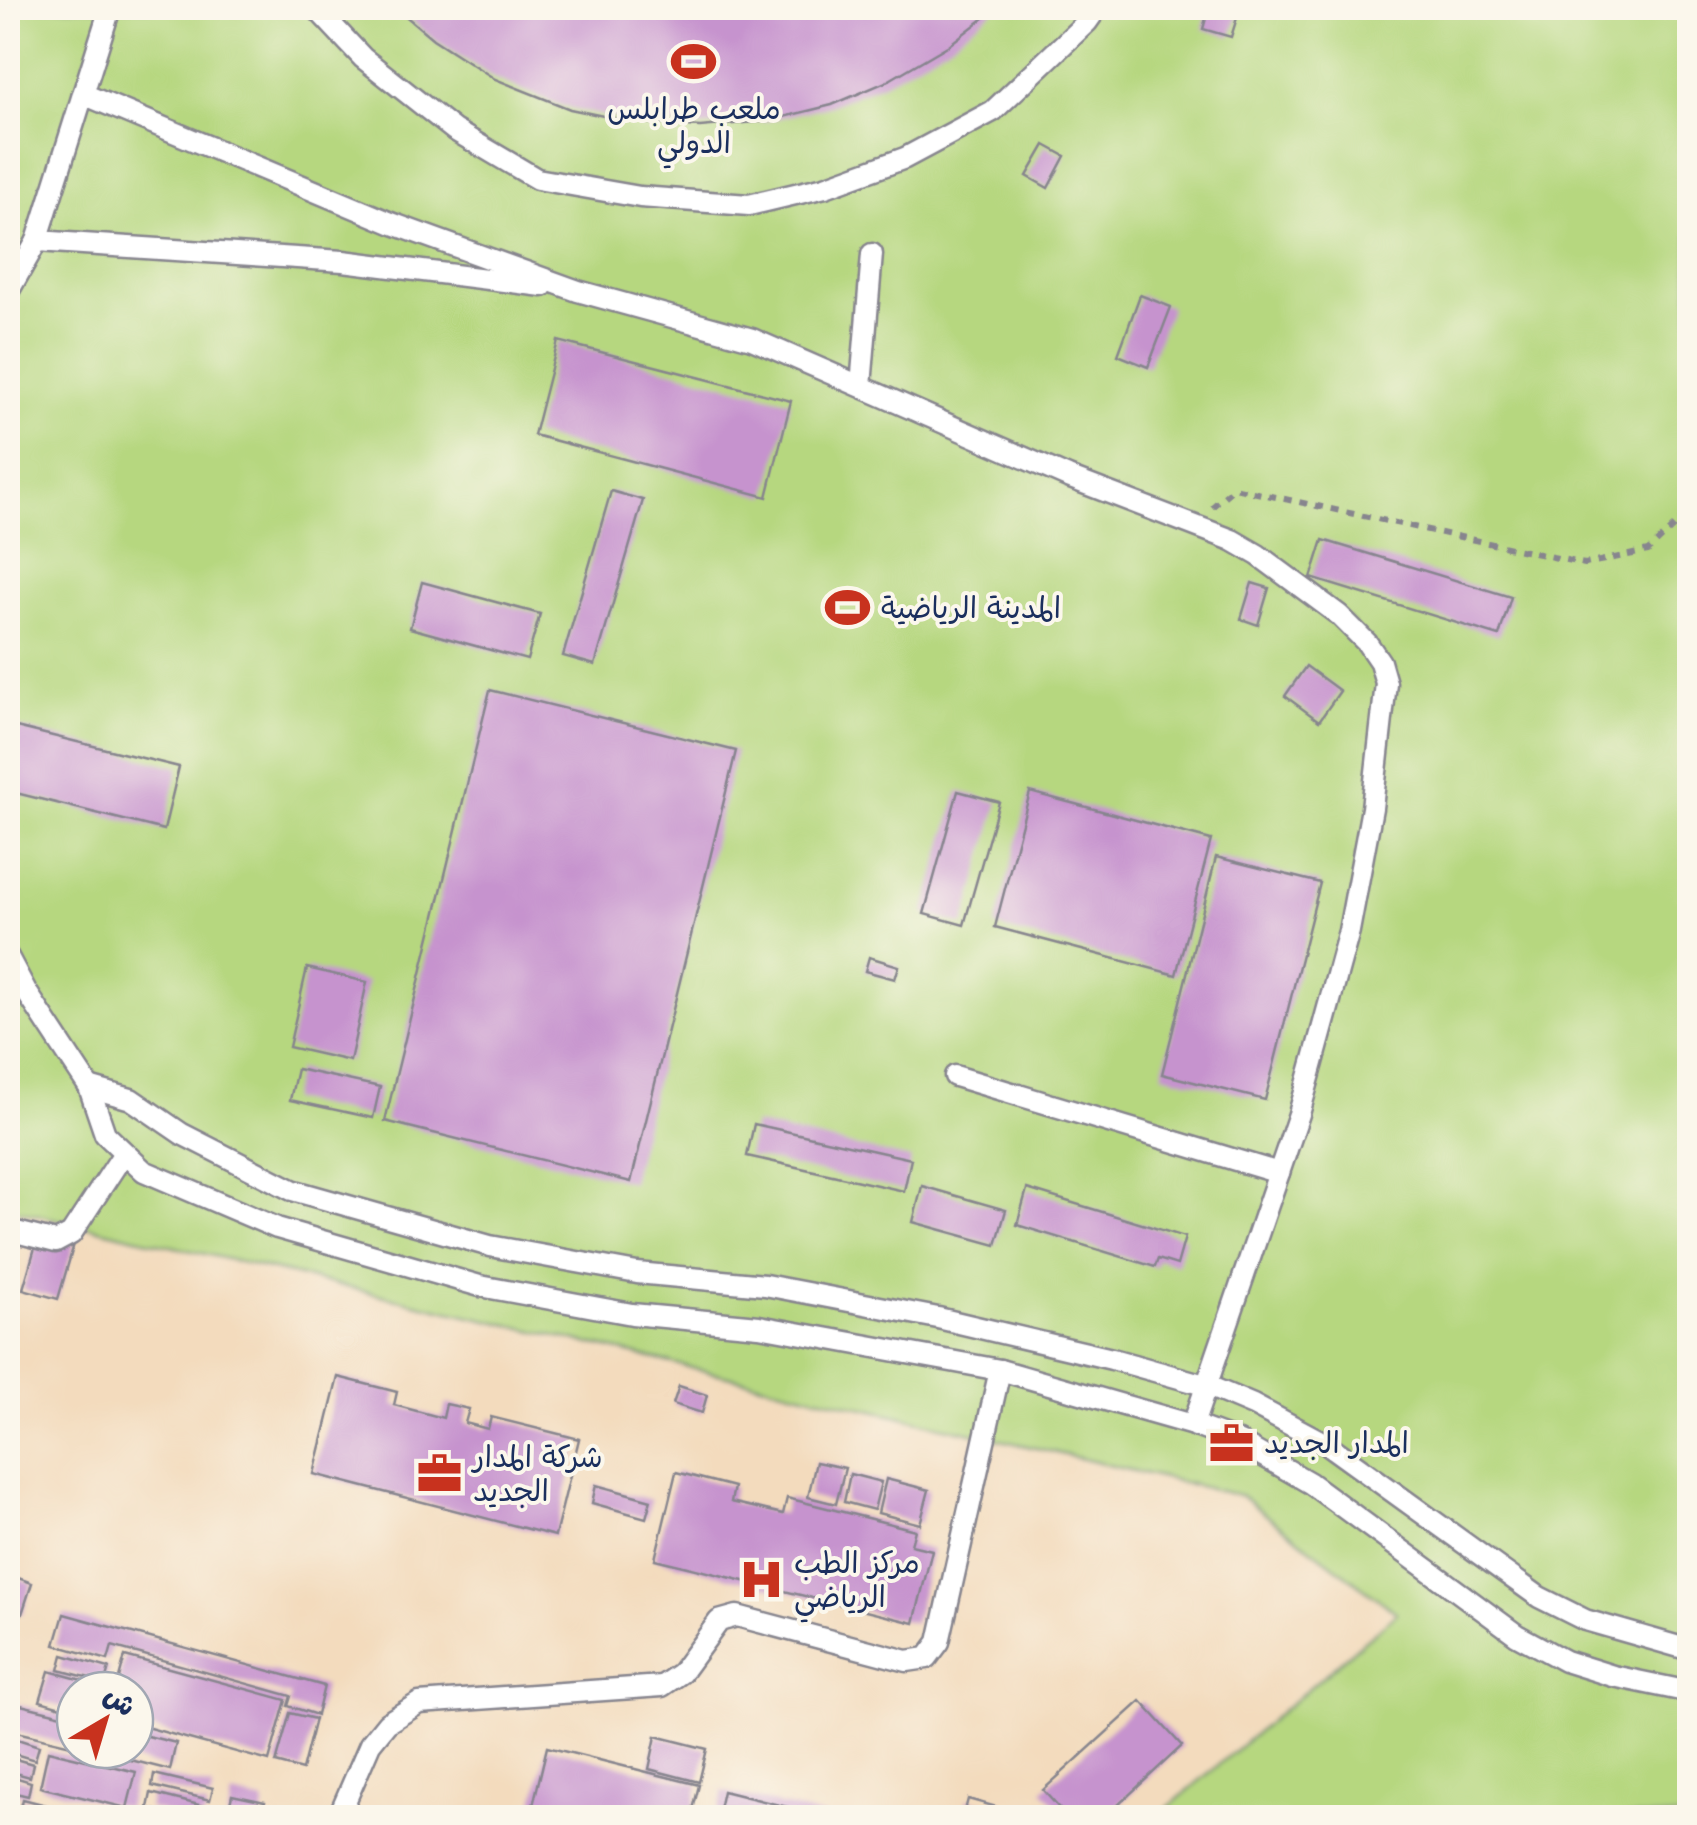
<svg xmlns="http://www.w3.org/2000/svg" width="1697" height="1825" viewBox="0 0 1697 1825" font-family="'Comic Neue','Playpen Sans Arabic',sans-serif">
<rect width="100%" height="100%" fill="#fbf7ec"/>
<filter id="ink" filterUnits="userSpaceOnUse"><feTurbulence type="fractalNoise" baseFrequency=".01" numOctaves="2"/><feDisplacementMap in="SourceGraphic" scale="20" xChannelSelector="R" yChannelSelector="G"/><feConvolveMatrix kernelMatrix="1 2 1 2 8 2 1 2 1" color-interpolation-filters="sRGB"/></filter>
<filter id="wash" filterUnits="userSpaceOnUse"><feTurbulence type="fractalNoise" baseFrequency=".0048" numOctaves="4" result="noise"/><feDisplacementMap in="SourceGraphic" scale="40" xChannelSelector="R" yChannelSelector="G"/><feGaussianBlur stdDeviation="2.25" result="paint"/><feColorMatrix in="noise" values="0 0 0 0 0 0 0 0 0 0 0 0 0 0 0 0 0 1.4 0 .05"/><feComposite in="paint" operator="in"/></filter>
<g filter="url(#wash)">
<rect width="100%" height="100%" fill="#f3dbbd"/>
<path fill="#b6d77f" stroke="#68836e" stroke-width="2.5" d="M 8,8 L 1689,8 L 1689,1817 L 1157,1817 L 1397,1613 L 1241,1496 L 8,1208 Z"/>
<g id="blocks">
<g fill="#c693ce">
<path d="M 396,8 L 997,8 L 949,45 L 886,82 L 832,105 L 767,121 L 700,127 L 632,122 L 570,109 L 495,79 L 433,39 Z"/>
<path d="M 1209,8 L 1240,8 L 1231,37 L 1203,29 Z"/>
<path d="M 1045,145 L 1065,156 L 1048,188 L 1027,176 Z"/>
<path d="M 1140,295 L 1171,307 L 1148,367 L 1118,355 Z"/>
<path d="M 558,341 L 791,401 L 767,497 L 534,435 Z"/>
<path d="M 611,491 L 643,500 L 595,665 L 563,656 Z"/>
<path d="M 1323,540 L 1511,597 L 1499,636 L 1311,578 Z"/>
<path d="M 422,582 L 540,614 L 527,660 L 410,628 Z"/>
<path d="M 1252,583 L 1269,588 L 1258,625 L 1241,619 Z"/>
<path d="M 1306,666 L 1340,691 L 1319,721 L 1285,696 Z"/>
<path d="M 490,690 L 736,751 L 631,1182 L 385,1121 Z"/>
<path d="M 8,725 L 179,767 L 164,830 L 8,791 Z"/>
<path d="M 958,791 L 999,802 L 964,925 L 924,914 Z"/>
<path d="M 1030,792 L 1211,840 L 1176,975 L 995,927 Z"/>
<path d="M 1216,857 L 1320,883 L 1265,1100 L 1162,1074 Z"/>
<path d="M 869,957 L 899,966 L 895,979 L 865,971 Z"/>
<path d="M 307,968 L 367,982 L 350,1061 L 289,1047 Z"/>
<path d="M 297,1069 L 380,1087 L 373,1118 L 290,1100 Z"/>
<path d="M 754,1124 L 911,1159 L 904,1191 L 747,1156 Z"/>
<path d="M 922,1186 L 1006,1210 L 996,1245 L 913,1222 Z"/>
<path d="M 1027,1189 L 1185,1237 L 1177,1265 L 1158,1259 L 1155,1267 L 1017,1225 Z"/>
<path d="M 39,1234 L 74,1244 L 58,1299 L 23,1289 Z"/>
<path d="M 338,1377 L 397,1392 L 394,1405 L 443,1418 L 446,1404 L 469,1409 L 465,1423 L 488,1429 L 491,1417 L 579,1439 L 555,1536 L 314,1474 Z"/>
<path d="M 679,1386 L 707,1395 L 702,1413 L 673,1404 Z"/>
<path d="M 816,1462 L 845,1468 L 836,1504 L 808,1497 Z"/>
<path d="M 676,1472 L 734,1487 L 731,1502 L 783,1514 L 787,1498 L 915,1530 L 911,1545 L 932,1550 L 914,1623 L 655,1559 Z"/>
<path d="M 850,1474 L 881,1482 L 874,1510 L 844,1502 Z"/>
<path d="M 886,1479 L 929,1490 L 920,1524 L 878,1513 Z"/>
<path d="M 596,1485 L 651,1500 L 646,1518 L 592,1503 Z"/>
<path d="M 10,1575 L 32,1583 L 22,1614 L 8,1609 Z"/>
<path d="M 64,1614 L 324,1686 L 317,1715 L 288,1706 L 291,1696 L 112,1646 L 108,1660 L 55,1645 Z"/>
<path d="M 63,1655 L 109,1668 L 105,1682 L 59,1670 Z"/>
<path d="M 125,1656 L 286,1700 L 269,1761 L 135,1724 L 135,1690 L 116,1690 Z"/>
<path d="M 49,1671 L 100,1685 L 99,1690 L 75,1690 L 75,1711 L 40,1701 Z"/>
<path d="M 1141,1701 L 1182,1746 L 1104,1818 L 1068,1818 L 1043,1790 Z"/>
<path d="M 8,1702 L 75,1718 L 75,1746 L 8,1730 Z"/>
<path d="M 290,1713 L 315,1719 L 302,1770 L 276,1763 Z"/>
<path d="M 135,1733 L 176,1743 L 170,1770 L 95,1751 L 135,1750 Z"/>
<path d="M 8,1736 L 39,1746 L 35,1760 L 8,1752 Z"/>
<path d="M 656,1736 L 707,1749 L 699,1782 L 649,1769 Z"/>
<path d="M 547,1747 L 699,1785 L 691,1818 L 530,1818 Z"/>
<path d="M 48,1751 L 136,1772 L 127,1808 L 40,1787 Z"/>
<path d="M 8,1757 L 33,1764 L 30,1777 L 8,1771 Z"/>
<path d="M 154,1774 L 213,1788 L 210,1800 L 152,1786 Z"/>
<path d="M 8,1775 L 31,1782 L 28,1796 L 8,1791 Z"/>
<path d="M 723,1791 L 824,1816 L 824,1818 L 717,1818 Z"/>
<path d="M 151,1793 L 207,1807 L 204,1818 L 186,1818 L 148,1808 Z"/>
<path d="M 232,1795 L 265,1802 L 262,1818 L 227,1818 Z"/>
<path d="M 23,1799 L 50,1806 L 47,1818 L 8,1818 L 8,1812 L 19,1815 Z"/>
<path d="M 968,1799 L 1029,1816 L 1029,1818 L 963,1818 Z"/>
</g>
</g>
</g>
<g filter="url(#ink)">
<use href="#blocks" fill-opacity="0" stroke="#87858e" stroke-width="2.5"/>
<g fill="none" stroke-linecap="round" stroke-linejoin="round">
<defs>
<g id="lane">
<path d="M 316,8 L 363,58 L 454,130 L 537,179 L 640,197 L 749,205 L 825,187 L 905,158 L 993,111 L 1087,22 L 1097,8"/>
<path d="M 83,94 L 391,223 L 578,291 L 752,339 L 1068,477 L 1232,540 L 1258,555 L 1339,615 L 1367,643 L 1380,662 L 1386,683 L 1372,808 L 1349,931 L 1299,1114 L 1193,1425"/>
<path d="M 37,241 L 343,261 L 543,286"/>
<path d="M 8,292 L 37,241 L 110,8"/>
<path d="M 861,386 L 872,254"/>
<path d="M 8,957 L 26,991 L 89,1087 L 105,1134 L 144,1171 L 277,1228 L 480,1286 L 632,1314 L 759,1326 L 1000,1370 L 1193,1425 L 1239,1442 L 1310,1483 L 1517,1635 L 1565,1661 L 1613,1676 L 1690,1692"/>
<path d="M 955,1076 L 1279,1173"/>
<path d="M 89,1087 L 131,1099 L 182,1134 L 292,1190 L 490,1246 L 637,1273 L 765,1285 L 938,1318 L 1112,1359 L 1208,1386 L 1253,1405 L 1328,1445 L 1539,1597 L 1585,1620 L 1690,1650"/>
<path d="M 8,1230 L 56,1242 L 71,1234 L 124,1153"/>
<path d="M 338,1818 L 370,1744 L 387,1723 L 419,1703 L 662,1686 L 681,1673 L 719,1621 L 737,1616 L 907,1661 L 927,1658 L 939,1642 L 1000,1370"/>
</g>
</defs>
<use href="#lane" stroke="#87858e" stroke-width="25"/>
<path stroke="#87858e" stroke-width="6" stroke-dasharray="8 8" stroke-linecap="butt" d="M 1212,507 L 1234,488 L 1585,564 L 1648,551 L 1690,511"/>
<use href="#lane" stroke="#fff" stroke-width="20"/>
</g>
</g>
<defs>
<symbol id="stadium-bare" viewBox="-9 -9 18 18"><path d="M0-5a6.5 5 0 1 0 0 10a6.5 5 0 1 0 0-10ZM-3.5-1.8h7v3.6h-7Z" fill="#c8321e" stroke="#fbf7ec" stroke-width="2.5" paint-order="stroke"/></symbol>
<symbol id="office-bare" viewBox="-9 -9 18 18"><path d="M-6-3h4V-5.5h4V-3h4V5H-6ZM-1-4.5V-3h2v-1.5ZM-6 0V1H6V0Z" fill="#c8321e" stroke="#fbf7ec" stroke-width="2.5" paint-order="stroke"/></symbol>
<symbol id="hospital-bare" viewBox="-9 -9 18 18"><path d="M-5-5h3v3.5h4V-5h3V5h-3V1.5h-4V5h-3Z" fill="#c8321e" stroke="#fbf7ec" stroke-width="2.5" paint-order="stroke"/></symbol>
</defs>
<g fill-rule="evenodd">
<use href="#stadium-bare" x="662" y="30" width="63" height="63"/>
<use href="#stadium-bare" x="816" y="576" width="63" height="63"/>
<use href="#office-bare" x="1200" y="1412" width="63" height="63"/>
<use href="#office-bare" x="408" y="1442" width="63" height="63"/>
<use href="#hospital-bare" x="730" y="1548" width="63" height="63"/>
</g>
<g text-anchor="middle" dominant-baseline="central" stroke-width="8" stroke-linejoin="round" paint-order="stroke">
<g font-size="30" fill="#1b2f5e" stroke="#fbf7ec" text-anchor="start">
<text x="694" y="109" text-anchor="middle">ملعب طرابلس<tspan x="694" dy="34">الدولي</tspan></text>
<text x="881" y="608">المدينة الرياضية</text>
<text x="1264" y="1443">المدار الجديد</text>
<text x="473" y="1457">شركة المدار<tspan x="473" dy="34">الجديد</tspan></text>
<text x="794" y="1563">مركز الطب<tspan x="794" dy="34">الرياضي</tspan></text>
</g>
</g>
<rect width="1697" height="1825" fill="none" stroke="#fbf7ec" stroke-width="40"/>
<g transform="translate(105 1720) rotate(38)"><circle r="48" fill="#fbf7ec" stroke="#a1a7b3" stroke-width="2.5"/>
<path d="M0-8L18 38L0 25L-18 38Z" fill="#c8321e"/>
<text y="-15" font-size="28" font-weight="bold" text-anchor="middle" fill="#1b2f5e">ش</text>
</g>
</svg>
